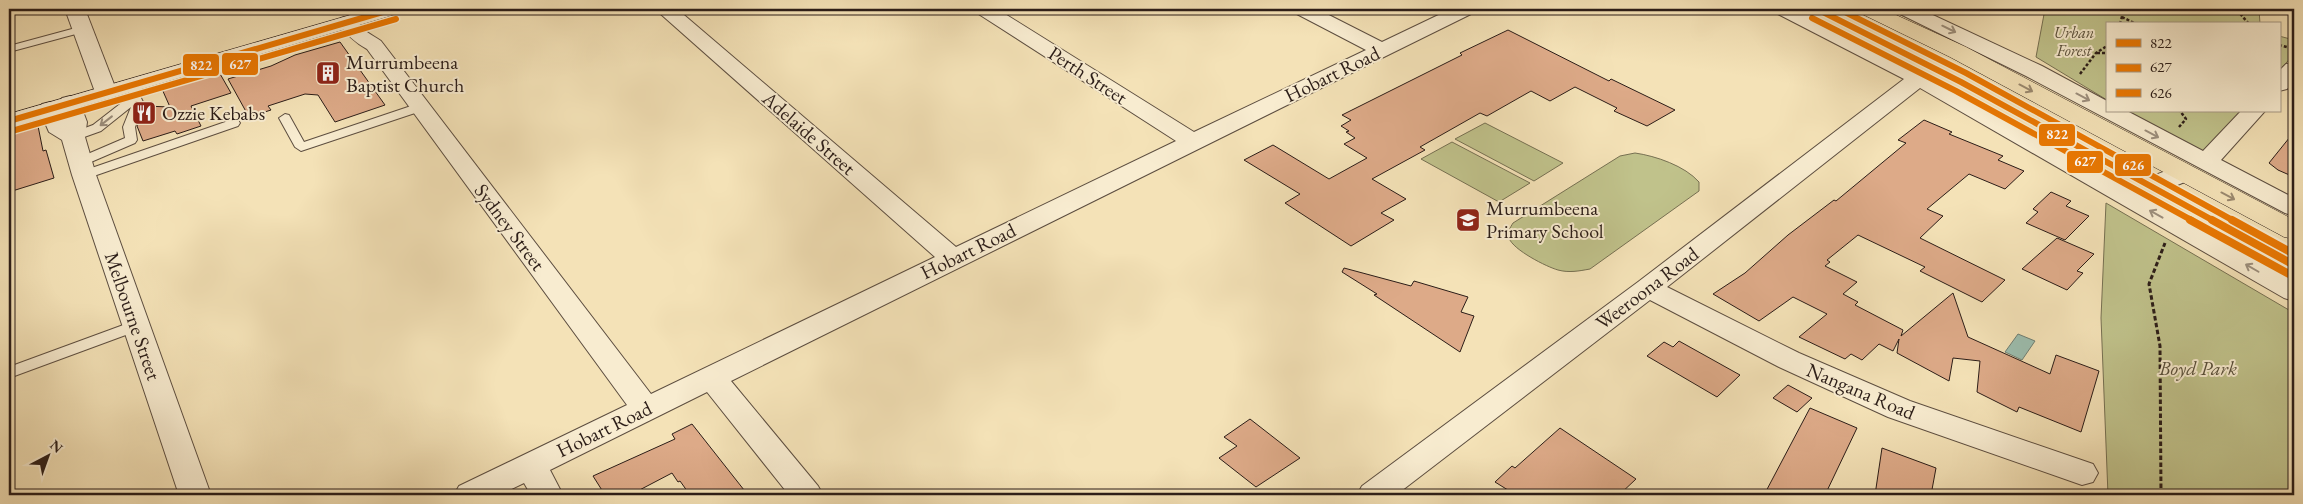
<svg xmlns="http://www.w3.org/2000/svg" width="2303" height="504" viewBox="0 0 2303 504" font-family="'EB Garamond',serif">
<rect width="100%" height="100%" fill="#f4e2b7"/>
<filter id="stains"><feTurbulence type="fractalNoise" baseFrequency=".004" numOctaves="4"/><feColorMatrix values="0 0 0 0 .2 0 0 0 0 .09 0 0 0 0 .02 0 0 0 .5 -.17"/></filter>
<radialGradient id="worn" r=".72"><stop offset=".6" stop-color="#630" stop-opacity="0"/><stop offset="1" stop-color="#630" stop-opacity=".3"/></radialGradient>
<g fill="#c0c28b" stroke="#767052">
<path d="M 2045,9 L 2259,9 L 2260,24 L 2107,24 L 2107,100 L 2036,57 Z"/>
<path d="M 2279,36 L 2294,40 L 2294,54 L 2279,71 Z"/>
<path d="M 2125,111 L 2243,111 L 2204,155 Z"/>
<path d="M 1485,123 L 1563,163 L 1534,181 L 1455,139 Z"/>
<path d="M 1452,142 L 1530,183 L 1499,202 L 1421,159 Z"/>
<path d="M 1635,153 C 1656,156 1685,166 1699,182 L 1699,191 L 1590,269 C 1579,271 1569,273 1558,270 C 1547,267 1513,250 1509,238 C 1507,232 1510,228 1513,223 L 1620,156 Z"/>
<path d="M 2106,203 L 2294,313 L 2294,495 L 2108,495 L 2101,318 Z"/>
</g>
<path fill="#9cbeaf" stroke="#6f7e73" d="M 2018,334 L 2035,341 L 2022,360 L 2005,352 Z"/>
<g fill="#da8" stroke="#2b1d18">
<path d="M 1508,30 L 1609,81 L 1611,79 L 1675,110 L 1647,126 L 1614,111 L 1617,108 L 1575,87 L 1550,101 L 1531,91 L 1487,116 L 1480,113 L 1420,147 L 1425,150 L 1372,179 L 1406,199 L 1381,213 L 1394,220 L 1351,246 L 1285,203 L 1300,194 L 1244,160 L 1273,145 L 1329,179 L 1367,158 L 1344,144 L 1355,138 L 1346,132 L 1349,131 L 1341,126 L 1351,120 L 1342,115 L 1462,55 L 1460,53 Z"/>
<path d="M 340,42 L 385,105 L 335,122 L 318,95 L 305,94 L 268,106 L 271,110 L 249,117 L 228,79 L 271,66 L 295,55 Z"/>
<path d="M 219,72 L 231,93 L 191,106 L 201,126 L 177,134 L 175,131 L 143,141 L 137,126 L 145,106 L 170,107 L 162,89 Z"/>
<path d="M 1924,120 L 1952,132 L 1949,134 L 2003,156 L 1998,160 L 2024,171 L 2005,189 L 1969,174 L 1927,209 L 1943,216 L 1920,238 L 2005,280 L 1982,302 L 1920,271 L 1925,267 L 1858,235 L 1827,260 L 1830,262 L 1825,266 L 1857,282 L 1843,294 L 1858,302 L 1855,305 L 1903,330 L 1901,336 L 1953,293 L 1968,337 L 2050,374 L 2056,355 L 2099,371 L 2081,432 L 2019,407 L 2017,412 L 1977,392 L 1980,361 L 1953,358 L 1949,381 L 1897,353 L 1899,339 L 1893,351 L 1879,344 L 1862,360 L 1851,354 L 1845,359 L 1799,337 L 1827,314 L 1793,297 L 1759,321 L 1713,294 L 1745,273 L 1788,235 L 1834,200 L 1836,201 L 1906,143 L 1898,140 Z"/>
<path d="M 38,126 L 43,151 L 46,150 L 54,178 L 9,192 L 9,135 Z"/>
<path d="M 2294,132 L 2294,177 L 2278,170 L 2269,163 Z"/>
<path d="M 2051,192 L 2071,201 L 2066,206 L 2089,216 L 2065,240 L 2026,223 L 2038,212 L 2033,209 Z"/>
<path d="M 2057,238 L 2094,254 L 2077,271 L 2083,273 L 2067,290 L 2022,269 Z"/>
<path d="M 1344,268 L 1411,286 L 1414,281 L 1468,297 L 1461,312 L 1474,316 L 1460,352 L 1374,295 L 1377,294 L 1342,272 Z"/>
<path d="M 1679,341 L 1740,375 L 1717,397 L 1647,356 L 1664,342 L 1673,347 Z"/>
<path d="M 1788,385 L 1812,398 L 1797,412 L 1773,398 Z"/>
<path d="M 1810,408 L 1857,428 L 1825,495 L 1764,495 Z"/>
<path d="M 1250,419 L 1300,458 L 1256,487 L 1219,458 L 1237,446 L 1224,437 Z"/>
<path d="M 692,424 L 748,495 L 690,495 L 680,481 L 678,482 L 672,473 L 630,495 L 605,495 L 593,476 L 675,439 L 672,434 Z"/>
<path d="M 1560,428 L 1636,479 L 1619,495 L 1516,495 L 1495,482 L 1512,466 L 1515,468 Z"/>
<path d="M 1882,448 L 1936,468 L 1931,495 L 1875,495 Z"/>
</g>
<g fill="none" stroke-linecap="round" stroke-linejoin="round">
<defs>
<g id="lane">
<path d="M 83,26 L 87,27 L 87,31 L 9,52 L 9,46 Z"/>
<path d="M 135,81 L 141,84 L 141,98 L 144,104 L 135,127 L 137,140 L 135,143 L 84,165 L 76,165 L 74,162 L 76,159 L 125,138 L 123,127 L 131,107 L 101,131 L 73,141 L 67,137 L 69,134 L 93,125 L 129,97 L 129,84 Z"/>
<path d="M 420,103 L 424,104 L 426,107 L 424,110 L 301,151 L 295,147 L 279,118 L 285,114 L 289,115 L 304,142 Z"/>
<path d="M 234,119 L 238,120 L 240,123 L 238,126 L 88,178 L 84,179 L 78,175 L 80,172 Z"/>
<path d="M 137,320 L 142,321 L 144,325 L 142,329 L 9,378 L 9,367 Z"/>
</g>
<g id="street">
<path d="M 65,9 L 85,9 L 117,92 L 114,97 L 106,99 L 98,97 L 95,92 Z"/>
<path d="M 655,9 L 677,9 L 956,247 L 1176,141 L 977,13 L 974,9 L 997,9 L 1194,132 L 1366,50 L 1295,13 L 1292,9 L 1317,9 L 1382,42 L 1451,9 L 1476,9 L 1473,13 L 1390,54 L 731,381 L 818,486 L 823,495 L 789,495 L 707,392 L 550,470 L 563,495 L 531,495 L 524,483 L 499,495 L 454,495 L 459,486 L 627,405 L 367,49 C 354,42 346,34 338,22 L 341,18 C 356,14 357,24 367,32 C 371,35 377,38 381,41 L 651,394 L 935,257 Z"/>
<path d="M 1773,9 L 1798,9 L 1927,73 L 2129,187 C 2148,180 2173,163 2194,168 L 2197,173 L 2194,178 L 2147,198 L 2294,280 L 2294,301 L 2284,298 L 1920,88 L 1667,287 L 1799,353 L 1910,401 L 2093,464 L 2098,473 L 2093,482 L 2082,485 L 1888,417 L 1779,367 L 1650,300 L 1396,495 L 1357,495 L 1362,486 L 1638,282 L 1904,79 L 1776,13 Z"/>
<path d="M 1895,9 L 1920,9 L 2042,66 L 2107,101 L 2107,111 L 2127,111 L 2203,151 L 2241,111 L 2265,111 L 2221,160 L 2294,198 L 2294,216 L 2285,213 L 2026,76 L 1898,13 Z"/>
<path d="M 2294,63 L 2294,81 L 2287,89 L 2279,91 L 2279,71 L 2286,64 Z"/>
<path d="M 70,96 L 78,98 L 87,122 L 85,137 L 96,175 L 211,495 L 179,495 L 72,175 L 62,140 L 49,132 L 39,109 L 42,104 L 50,102 L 58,104 L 60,107 L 59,103 L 62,98 Z"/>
</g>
<path id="secondary" d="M 371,9 L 403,9 L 400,13 L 9,128 L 9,114 Z"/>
<g id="highway">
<path d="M 1807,9 L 1833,9 L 1969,77 L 2294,254 L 2294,274 L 2284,271 L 1953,87 L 1810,13 Z"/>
<path d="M 1857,9 L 1883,9 L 1966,47 L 2294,220 L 2294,239 L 2284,237 L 1950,57 L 1860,13 Z"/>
</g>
</defs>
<use href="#lane" stroke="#5d4e40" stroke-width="2"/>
<use href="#street" stroke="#5d4e40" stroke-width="2"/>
<use href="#secondary" stroke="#2b1d18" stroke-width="1"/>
<use href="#highway" stroke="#2b1d18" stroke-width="1"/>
<g stroke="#2b1d18" stroke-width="2.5" stroke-dasharray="3 2" stroke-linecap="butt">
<path d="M 2224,9 L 2237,9"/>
<path d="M 2237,10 L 2249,24"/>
<path d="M 2122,17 L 2136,24"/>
<path d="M 2120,24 L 2124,9"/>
<path d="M 2279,45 L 2294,49"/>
<path d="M 2097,53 L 2107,53"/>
<path d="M 2080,74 L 2096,53 L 2107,46"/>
<path d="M 2179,127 L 2186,119 L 2180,111"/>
</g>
<path stroke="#2b1d18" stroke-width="3" stroke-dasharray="4.5 2.5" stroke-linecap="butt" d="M 2161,495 L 2160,346 L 2149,284 L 2165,243"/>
<use href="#lane" fill="#f8ecd0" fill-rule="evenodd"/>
<use href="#street" fill="#f8ecd0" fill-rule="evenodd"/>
<use href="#secondary" fill="#f8ecd0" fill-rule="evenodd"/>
<use href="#highway" fill="#f4e2b7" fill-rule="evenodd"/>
<defs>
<g id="bus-1-far1">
<path d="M 1817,9 L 1961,82 L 2214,221"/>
<path d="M 9,121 L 393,9"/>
</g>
<path id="bus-1" d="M 2212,220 L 2294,265"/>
<g id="bus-2-far1">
<path d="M 1812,18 L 1956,91 L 2193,221"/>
<path d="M 12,131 L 396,19"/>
</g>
<path id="bus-2" d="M 2190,220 L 2289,274"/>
<path id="bus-3-far1" d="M 1839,9 L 1966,73 L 2234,221"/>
<path id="bus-3" d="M 2232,220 L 2294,254"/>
</defs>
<use href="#bus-1-far1" stroke="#f8ecd0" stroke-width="9"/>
<use href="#bus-1" stroke="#f8ecd0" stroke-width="12"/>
<use href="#bus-2-far1" stroke="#f8ecd0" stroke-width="9"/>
<use href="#bus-2" stroke="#f8ecd0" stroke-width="12"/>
<use href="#bus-3-far1" stroke="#f8ecd0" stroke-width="9"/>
<use href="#bus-3" stroke="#f8ecd0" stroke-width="12"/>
<use href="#bus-1-far1" stroke="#ea7802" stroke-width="6"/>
<use href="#bus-1" stroke="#ea7802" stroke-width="8"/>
<use href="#bus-2-far1" stroke="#ea7802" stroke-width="6"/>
<use href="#bus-2" stroke="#ea7802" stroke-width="8"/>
<use href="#bus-3-far1" stroke="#ea7802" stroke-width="6"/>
<use href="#bus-3" stroke="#ea7802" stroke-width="8"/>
</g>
<defs><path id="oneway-shaft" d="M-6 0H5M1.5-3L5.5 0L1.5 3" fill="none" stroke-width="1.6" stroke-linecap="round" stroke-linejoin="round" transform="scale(1.25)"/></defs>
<g stroke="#9c8f7d">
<use href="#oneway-shaft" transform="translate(1949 29) rotate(26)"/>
<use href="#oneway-shaft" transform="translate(2083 97) rotate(28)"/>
<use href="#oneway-shaft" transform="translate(106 121) rotate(142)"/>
<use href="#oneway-shaft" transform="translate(2152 134) rotate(28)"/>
<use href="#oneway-shaft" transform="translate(2156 214) rotate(-151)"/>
<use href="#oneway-shaft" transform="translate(2252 268) rotate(-150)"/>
</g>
<g stroke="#9a896f">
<use href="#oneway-shaft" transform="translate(2026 88) rotate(28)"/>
<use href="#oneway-shaft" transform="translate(2228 196) rotate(28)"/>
</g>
<defs>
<symbol id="building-square" viewBox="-11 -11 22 22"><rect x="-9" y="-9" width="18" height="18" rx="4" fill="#8f2418" stroke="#f8ecd0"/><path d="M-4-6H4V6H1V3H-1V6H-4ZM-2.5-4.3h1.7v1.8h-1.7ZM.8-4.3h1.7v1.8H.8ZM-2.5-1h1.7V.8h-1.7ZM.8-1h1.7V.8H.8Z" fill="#fff"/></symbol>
<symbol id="restaurant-square" viewBox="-11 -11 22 22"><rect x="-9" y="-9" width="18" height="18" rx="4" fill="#8f2418" stroke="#f8ecd0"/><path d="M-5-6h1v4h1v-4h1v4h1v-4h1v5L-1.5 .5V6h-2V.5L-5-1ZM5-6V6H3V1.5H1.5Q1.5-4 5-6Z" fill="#fff"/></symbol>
<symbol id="school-square" viewBox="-11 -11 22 22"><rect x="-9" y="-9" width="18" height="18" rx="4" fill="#8f2418" stroke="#f8ecd0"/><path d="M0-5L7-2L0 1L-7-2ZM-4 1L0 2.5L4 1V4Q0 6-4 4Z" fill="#fff"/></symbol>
</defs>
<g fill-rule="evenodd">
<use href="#building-square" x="314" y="59" width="28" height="28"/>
<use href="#restaurant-square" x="130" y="99" width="28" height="28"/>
<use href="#school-square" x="1454" y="206" width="28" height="28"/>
</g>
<g text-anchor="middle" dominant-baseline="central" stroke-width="4" stroke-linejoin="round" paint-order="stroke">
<g font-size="16" font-style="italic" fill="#584f3a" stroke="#f8ecd0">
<text x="2074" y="32">Urban<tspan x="2074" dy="18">Forest</tspan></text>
</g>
<g font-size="20" fill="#2b1d18" stroke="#f8ecd0" text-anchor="start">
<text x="346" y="62">Murrumbeena<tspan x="346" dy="23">Baptist Church</tspan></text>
<text x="162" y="113">Ozzie Kebabs</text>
<text x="1486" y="208">Murrumbeena<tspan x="1486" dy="23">Primary School</tspan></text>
</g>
<g font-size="20" fill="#2b1d18" stroke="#f8ecd0">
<text transform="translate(1332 74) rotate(-26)">Hobart Road</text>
<text transform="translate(1088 75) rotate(33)">Perth Street</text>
<text transform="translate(809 133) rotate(41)">Adelaide Street</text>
<text transform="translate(510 227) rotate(53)">Sydney Street</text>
<text transform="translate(968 251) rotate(-26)">Hobart Road</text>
<text transform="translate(1647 288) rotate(-37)">Weeroona Road</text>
<text transform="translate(133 316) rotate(71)">Melbourne Street</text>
<text transform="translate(1861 391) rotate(23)">Nangana Road</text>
<text transform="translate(604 429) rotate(-26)">Hobart Road</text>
</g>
<g font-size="20" font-style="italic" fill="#584f3a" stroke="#f8ecd0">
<text x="2198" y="368">Boyd Park</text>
</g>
</g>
<g stroke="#f8ecd0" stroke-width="2">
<rect x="221" y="52" width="38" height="24" rx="5" fill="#ea7802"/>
<rect x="182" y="53" width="38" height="24" rx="5" fill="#ea7802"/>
<rect x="2038" y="123" width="38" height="24" rx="5" fill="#ea7802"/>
<rect x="2066" y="150" width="38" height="24" rx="5" fill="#ea7802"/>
<rect x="2114" y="153" width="38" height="24" rx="5" fill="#ea7802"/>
</g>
<g font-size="14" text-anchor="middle" font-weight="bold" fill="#fff">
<text x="240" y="69">627</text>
<text x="201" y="70">822</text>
<text x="2057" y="139">822</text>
<text x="2085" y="166">627</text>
<text x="2133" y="170">626</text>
</g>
<rect width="2303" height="504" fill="none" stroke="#f4e2b7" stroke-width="30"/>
<rect x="10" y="10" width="2283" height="484" fill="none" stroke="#2b1d18" stroke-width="2.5"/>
<rect x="15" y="15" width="2273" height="474" fill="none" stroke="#2b1d18"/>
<rect x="2106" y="22" width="175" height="90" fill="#f8ecd0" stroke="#a69986"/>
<rect x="2116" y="39" width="25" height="8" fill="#ea7802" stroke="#a69986"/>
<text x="2150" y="48" font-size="15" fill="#2b1d18">822</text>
<rect x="2116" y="64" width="25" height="8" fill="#ea7802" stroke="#a69986"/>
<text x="2150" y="72" font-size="15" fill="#2b1d18">627</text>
<rect x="2116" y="89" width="25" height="8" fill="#ea7802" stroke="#a69986"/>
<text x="2150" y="98" font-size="15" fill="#2b1d18">626</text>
<g transform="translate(48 456) rotate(41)" stroke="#f8ecd0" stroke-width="4" paint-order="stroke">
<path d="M0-4L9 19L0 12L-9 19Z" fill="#2b1d18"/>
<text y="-8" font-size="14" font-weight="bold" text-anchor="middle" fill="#2b1d18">N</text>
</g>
<rect width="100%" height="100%" filter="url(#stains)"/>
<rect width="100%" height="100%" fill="url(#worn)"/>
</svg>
